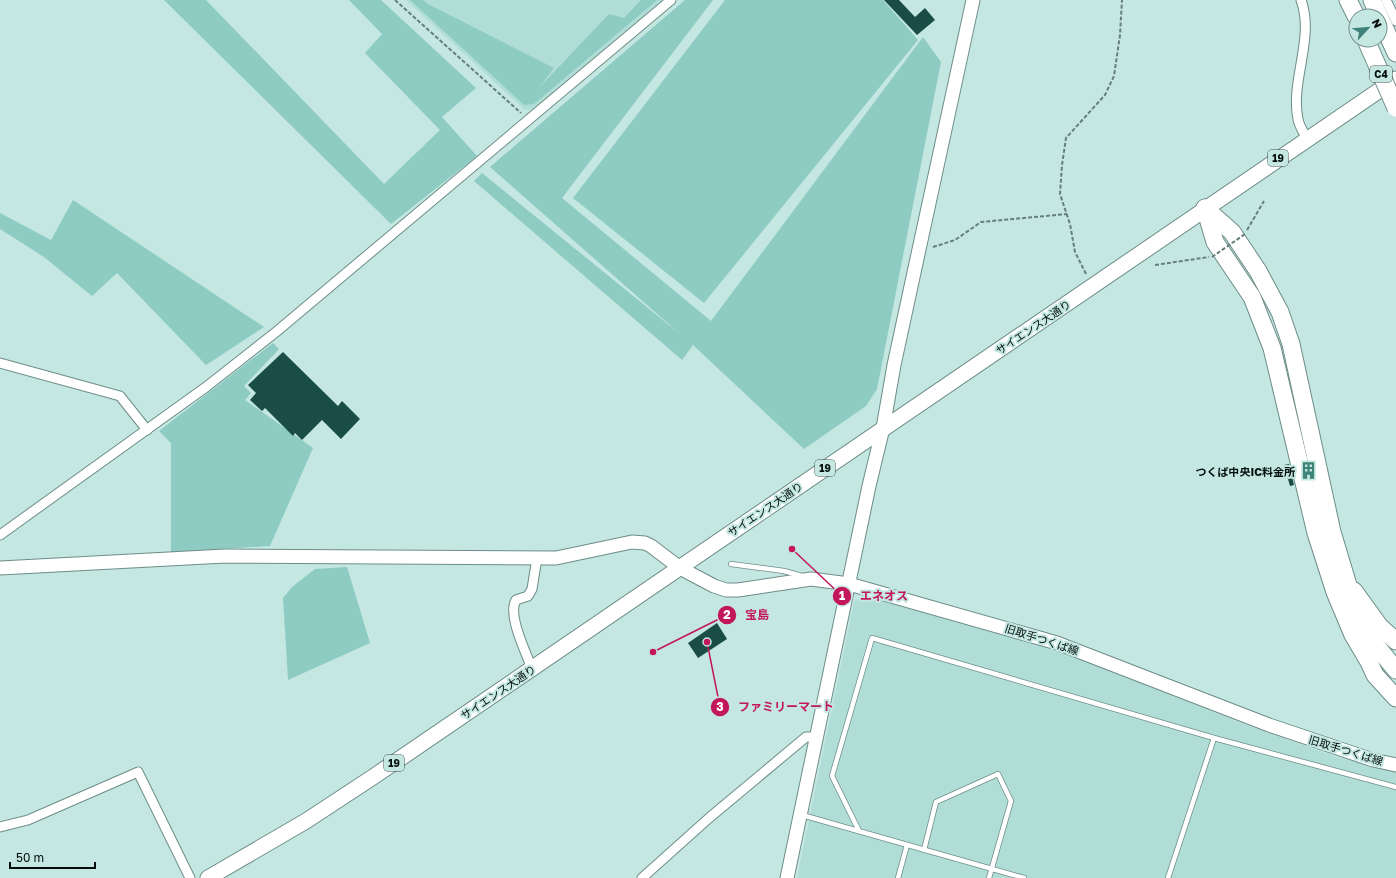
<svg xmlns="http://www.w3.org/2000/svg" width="1396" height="878" viewBox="0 0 1396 878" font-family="'Golos Text','Noto Sans JP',sans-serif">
<rect width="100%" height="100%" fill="#c4e7e1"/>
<g fill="#b0ddd6">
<path d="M 406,0 L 662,0 L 534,109 L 525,110 Z"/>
<path d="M 864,596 L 1030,642 L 1094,664 L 1246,725 L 1336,757 L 1396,772 L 1396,878 L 797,878 L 854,602 Z"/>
</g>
<g fill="#8ecbc2">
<path d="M 164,0 L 206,0 L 384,184 L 440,130 L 365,53 L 382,34 L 349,0 L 381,0 L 476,88 L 442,117 L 477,156 L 391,224 Z"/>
<path d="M 410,0 L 423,0 L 428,4 L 554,68 L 538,89 L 609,14 L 624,18 L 641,0 L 657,0 L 534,104 L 524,105 Z"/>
<path d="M 685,0 L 713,0 L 562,198 L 711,321 L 923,37 L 941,62 L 877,389 L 866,406 L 804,449 L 693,345 L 682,360 L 474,181 L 482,173 L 680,334 L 490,167 Z"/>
<path d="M 725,0 L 883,0 L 918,40 L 704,303 L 573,198 Z"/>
<path d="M 73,200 L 264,327 L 206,365 L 117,273 L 92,296 L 44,257 L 0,229 L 0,213 L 51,240 Z"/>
<path d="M 273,343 L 279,349 L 244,386 L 251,393 L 245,400 L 313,448 L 270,546 L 171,552 L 171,443 L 159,431 Z"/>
<path d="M 347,567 L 370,643 L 288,680 L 283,598 L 292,587 L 315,569 Z"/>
</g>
<g fill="#194d46">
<path d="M 884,0 L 899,0 L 915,17 L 925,8 L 935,20 L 917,35 Z"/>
<path d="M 283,352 L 338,406 L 342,401 L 360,419 L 341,439 L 322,420 L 302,440 L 295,433 L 293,436 L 265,408 L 262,411 L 250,400 L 256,393 L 248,385 Z"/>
<path d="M 1289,464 L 1294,485 L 1290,486 L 1284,465 Z"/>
<path d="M 717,623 L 727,639 L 698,658 L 688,643 Z"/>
</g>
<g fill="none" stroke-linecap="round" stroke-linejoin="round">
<defs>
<g id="lane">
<path d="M 731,564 L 784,571 L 802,576"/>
<path d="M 802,815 L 1024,878"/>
<path d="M 859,831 L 832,776 L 872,638 L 1214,738 L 1396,787"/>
<path d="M 924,850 L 936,802 L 998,774 L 1011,801 L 989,878"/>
<path d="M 898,878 L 907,845"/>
<path d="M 1168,878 L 1214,738"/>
</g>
<g id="street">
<path d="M 1301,0 C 1315,38 1290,81 1298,119 C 1299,126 1304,133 1307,139"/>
<path d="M 1386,0 L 1396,21"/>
<path d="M 0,363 L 120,396 L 147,430"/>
<path d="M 0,535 L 206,387 L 276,332 L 671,0"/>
<path d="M 532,669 C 526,652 507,615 516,600 L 528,596 L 532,589 L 537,558"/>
<path d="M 0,827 L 28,820 L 138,772 L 190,878"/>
<path d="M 642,878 L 709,818 L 806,737 L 817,737"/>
</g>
<g id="secondary">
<path d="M 0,568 L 225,556 L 556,558 L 632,542 L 645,543 L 651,546 L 680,568 L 714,586 L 726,590 L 738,590 L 811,579 L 849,584 L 1057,643 L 1269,725 L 1373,760 L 1396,765"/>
<path d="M 787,878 L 869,486 L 883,428 L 894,365 L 973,0"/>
</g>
<path id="primary" d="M 208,878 L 306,821 L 373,777 L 1396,79"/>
<g id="highway">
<path d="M 1348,0 L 1356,16"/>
<path d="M 1372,0 L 1379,16"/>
<path d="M 1380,18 L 1396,53"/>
<path d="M 1205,208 L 1215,242 L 1252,297 L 1272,348 L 1316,533 L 1335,592 L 1353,635 L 1369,662 L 1375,675 L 1396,698"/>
<path d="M 1205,208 L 1232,232 L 1258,271 L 1280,312 L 1291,344 L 1332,532 L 1353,602 L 1358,616 L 1369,637 L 1396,670"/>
<path d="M 1354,591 L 1380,627 L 1396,641"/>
</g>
</defs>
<use href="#lane" stroke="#6d8d88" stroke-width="6"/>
<use href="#street" stroke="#6d8d88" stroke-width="11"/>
<use href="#secondary" stroke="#6d8d88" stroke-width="15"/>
<use href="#primary" stroke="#6d8d88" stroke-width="17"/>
<use href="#highway" stroke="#6d8d88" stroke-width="19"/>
<g stroke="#677f7b" stroke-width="2" stroke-dasharray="4 2" stroke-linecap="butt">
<path d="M 395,0 L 521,113"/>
<path d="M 1247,230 L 1264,201"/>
<path d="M 933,247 L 955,240 L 981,222 L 1067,214"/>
<path d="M 1155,265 L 1209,257"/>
<path d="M 1086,274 L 1075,252 L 1070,224 L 1060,194 L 1062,165 L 1066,138 L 1105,95 L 1114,76 L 1120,35 L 1122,0"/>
</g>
<use href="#lane" stroke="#fff" stroke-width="4.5"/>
<use href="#street" stroke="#fff" stroke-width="9"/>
<use href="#secondary" stroke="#fff" stroke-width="13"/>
<use href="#primary" stroke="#fff" stroke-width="15"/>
<use href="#highway" stroke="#fff" stroke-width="17"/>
<defs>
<path id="highway-bridge" d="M 1366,40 L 1396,108"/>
</defs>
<use href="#highway-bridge" stroke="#6d8d88" stroke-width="19" stroke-linecap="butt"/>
<path stroke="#677f7b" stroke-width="2" stroke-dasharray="4 2" stroke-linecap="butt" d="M 1212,257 L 1245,234"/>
<use href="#highway-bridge" stroke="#fff" stroke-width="17"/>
</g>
<defs>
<symbol id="building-bare" viewBox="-9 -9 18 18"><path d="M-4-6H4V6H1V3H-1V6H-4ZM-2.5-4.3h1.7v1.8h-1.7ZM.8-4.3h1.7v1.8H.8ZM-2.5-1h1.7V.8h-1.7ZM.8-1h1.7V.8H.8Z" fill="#3e837a" stroke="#c4e7e1" stroke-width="2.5" paint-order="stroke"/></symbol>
</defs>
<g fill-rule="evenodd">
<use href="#building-bare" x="1296" y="458" width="25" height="25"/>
</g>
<g text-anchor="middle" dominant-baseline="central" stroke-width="4" stroke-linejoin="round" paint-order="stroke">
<g fill="#c4e7e1" stroke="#3d4f4c" stroke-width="1">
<rect x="1370" y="66" width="22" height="16" rx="3"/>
<rect x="1268" y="150" width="20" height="16" rx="3"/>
<rect x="815" y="460" width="20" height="16" rx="3"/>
<rect x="384" y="755" width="20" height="16" rx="3"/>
</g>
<g font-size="10" font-weight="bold" fill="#030e0c">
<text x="1381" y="74">C4</text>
<text x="1278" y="158">19</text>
<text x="825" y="468">19</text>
<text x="394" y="763">19</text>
</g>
<g font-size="11" fill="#030e0c" stroke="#c4e7e1">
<text transform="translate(1033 327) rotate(-34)">サイエンス大通り</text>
<text transform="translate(765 509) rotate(-34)">サイエンス大通り</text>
<text transform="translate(1042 639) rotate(18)">旧取手つくば線</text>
<text transform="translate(498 692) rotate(-34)">サイエンス大通り</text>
<text transform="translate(1346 750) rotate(17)">旧取手つくば線</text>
</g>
<g font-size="11" font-weight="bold" fill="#030e0c" stroke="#c4e7e1" text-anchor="end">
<text x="1295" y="471">つくば中央IC料金所</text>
</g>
</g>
<path fill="none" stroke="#c2185b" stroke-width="1.5" d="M792 549L842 596M653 652L727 615M707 642L720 707"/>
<g fill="#c2185b" stroke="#c4e7e1" stroke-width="1.5">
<circle cx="792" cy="549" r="4"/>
<circle cx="653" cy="652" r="4"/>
<circle cx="707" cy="642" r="4"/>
<circle cx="842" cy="596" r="10"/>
<circle cx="727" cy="615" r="10"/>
<circle cx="720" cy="707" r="10"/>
</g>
<g font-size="12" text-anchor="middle" font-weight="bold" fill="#fff">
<text x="842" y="600">1</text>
<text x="727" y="619">2</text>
<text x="720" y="711">3</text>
</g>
<g font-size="12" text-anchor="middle" font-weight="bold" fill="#c2185b" stroke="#c4e7e1" stroke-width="4" stroke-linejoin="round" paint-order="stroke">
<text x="884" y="600">エネオス</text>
<text x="757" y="619">宝島</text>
<text x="786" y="711">ファミリーマート</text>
</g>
<g transform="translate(1368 28) rotate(64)"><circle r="19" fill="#c4e7e1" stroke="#77908c"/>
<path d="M0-3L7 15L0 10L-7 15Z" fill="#3e837a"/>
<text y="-6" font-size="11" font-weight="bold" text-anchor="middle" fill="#030e0c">N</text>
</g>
<path d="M10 862v6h85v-6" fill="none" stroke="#030e0c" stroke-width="2"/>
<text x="16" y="862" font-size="12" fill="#030e0c" stroke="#c4e7e1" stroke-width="3" paint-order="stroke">50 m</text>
</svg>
